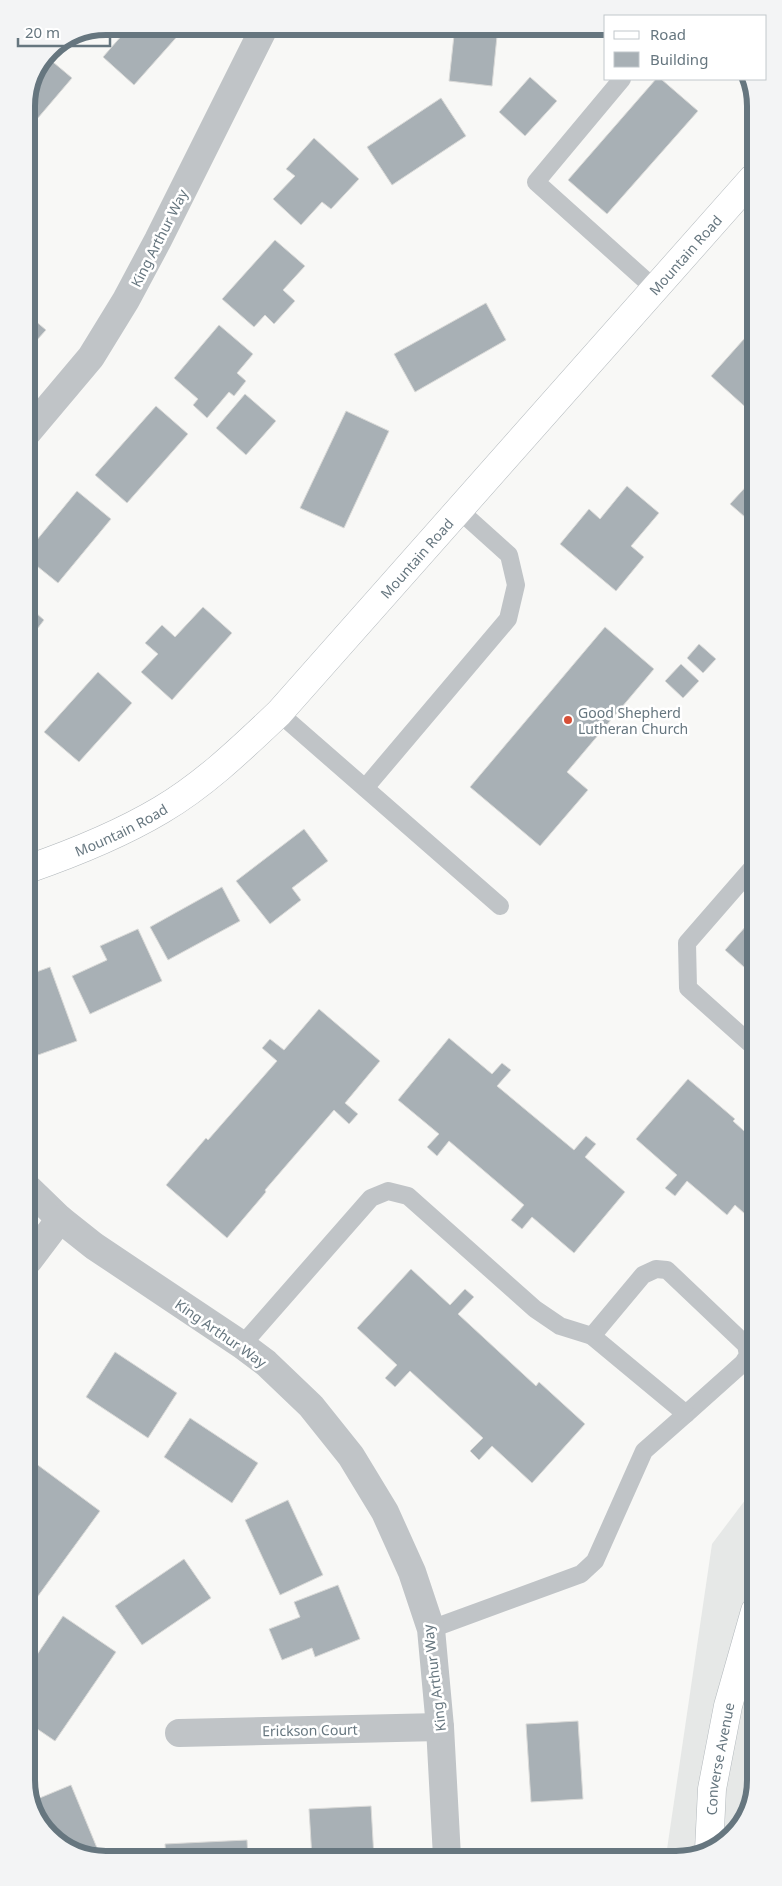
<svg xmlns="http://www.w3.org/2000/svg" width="782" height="1886" viewBox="0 0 782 1886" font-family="'Noto Sans',sans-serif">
<rect width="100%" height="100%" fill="#f8f8f6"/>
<path fill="#e6e8e7" d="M 755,1487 L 756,1780 L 739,1828 L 701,1856 L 666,1856 L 712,1544 Z"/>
<g fill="#a8b0b5" stroke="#dadad8">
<path d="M 130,26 L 177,26 L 182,31 L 134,85 L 103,57 Z"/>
<path d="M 455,26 L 498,26 L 492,86 L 449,81 Z"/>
<path d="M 47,57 L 72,78 L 26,132 L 26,101 Z"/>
<path d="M 530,77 L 557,101 L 525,136 L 499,112 Z"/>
<path d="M 656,79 L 661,79 L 698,111 L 607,214 L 568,180 Z"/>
<path d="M 441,98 L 466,136 L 392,185 L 367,147 Z"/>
<path d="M 314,138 L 359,179 L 331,209 L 322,202 L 301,225 L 273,199 L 295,176 L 286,169 Z"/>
<path d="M 275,240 L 305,266 L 283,290 L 295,301 L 274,324 L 265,315 L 254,327 L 222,299 Z"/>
<path d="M 486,303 L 506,340 L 415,392 L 394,354 Z"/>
<path d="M 27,314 L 46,330 L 27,351 Z"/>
<path d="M 219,325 L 253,354 L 237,373 L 246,381 L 234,396 L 229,392 L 207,418 L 193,405 L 198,399 L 174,378 Z"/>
<path d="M 752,330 L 752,413 L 711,376 Z"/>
<path d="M 245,394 L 276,421 L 246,455 L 216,428 Z"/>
<path d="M 156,406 L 188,434 L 127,503 L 95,475 Z"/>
<path d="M 346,411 L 389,431 L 344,528 L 300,508 Z"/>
<path d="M 753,479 L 753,524 L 730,504 Z"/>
<path d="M 627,486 L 659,513 L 631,546 L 644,557 L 616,591 L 560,544 L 589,509 L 600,519 Z"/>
<path d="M 77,491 L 111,519 L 58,583 L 27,558 L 27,552 Z"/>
<path d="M 28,606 L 44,620 L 28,641 Z"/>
<path d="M 203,607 L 232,633 L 172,700 L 141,672 L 158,654 L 145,643 L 162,625 L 175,637 Z"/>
<path d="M 605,627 L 654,669 L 567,772 L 588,790 L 540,846 L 470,787 Z"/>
<path d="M 699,644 L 716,659 L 703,673 L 687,658 Z"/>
<path d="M 681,664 L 699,681 L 683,698 L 665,681 Z"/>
<path d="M 98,672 L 132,703 L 79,762 L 44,732 Z"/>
<path d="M 304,829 L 328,861 L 292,888 L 301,900 L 270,924 L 236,881 Z"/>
<path d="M 222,887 L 240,921 L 168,960 L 150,927 Z"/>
<path d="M 754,917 L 754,976 L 725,950 Z"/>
<path d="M 138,929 L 162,981 L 90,1014 L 72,976 L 107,960 L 100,946 Z"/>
<path d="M 50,967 L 77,1041 L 38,1055 L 29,1028 L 28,975 Z"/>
<path d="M 319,1009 L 380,1061 L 345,1103 L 358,1114 L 349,1124 L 334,1110 L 265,1190 L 266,1192 L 227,1238 L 166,1185 L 206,1138 L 208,1140 L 277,1061 L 262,1048 L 270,1039 L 284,1050 Z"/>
<path d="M 449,1038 L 492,1074 L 502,1063 L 511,1070 L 497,1086 L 574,1150 L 586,1136 L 596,1144 L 585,1157 L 625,1192 L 574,1253 L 532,1217 L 522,1229 L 511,1220 L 524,1205 L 449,1141 L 437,1156 L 427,1147 L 439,1134 L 398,1100 Z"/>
<path d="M 688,1079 L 735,1119 L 733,1121 L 754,1140 L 754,1222 L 735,1205 L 727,1215 L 687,1181 L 675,1196 L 665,1188 L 677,1175 L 636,1139 Z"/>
<path d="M 411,1269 L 450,1305 L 465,1289 L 474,1297 L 458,1314 L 536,1386 L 539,1382 L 585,1424 L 532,1483 L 492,1446 L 479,1460 L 470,1451 L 483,1438 L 410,1371 L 395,1387 L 385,1378 L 397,1365 L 357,1328 Z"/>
<path d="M 115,1352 L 177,1393 L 148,1438 L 86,1397 Z"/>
<path d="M 190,1418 L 258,1463 L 232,1503 L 164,1457 Z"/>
<path d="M 31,1460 L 100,1511 L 30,1607 L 30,1462 Z"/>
<path d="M 288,1500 L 323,1575 L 280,1595 L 245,1520 Z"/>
<path d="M 184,1559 L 211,1598 L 142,1645 L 115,1606 Z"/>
<path d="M 338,1585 L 360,1639 L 315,1657 L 312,1648 L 282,1660 L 269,1629 L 300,1617 L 294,1602 Z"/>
<path d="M 63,1616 L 116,1652 L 55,1741 L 30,1724 L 30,1665 Z"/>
<path d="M 578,1721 L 583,1799 L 531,1802 L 526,1724 Z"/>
<path d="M 71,1785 L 102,1860 L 57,1843 L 30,1805 L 30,1802 Z"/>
<path d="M 371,1806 L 374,1858 L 312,1858 L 309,1809 Z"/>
<path d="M 247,1840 L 248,1859 L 166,1859 L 165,1844 Z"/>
</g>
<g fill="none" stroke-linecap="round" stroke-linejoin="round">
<defs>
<g id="secondary">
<path id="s1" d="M 28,869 C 74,853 119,835 161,810 C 205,784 242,748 279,713 L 752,179"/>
<path id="s2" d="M 709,1850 L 712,1789 L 728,1706 L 755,1611"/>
</g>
</defs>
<use href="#secondary" stroke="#b2b8bc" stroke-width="29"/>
<g stroke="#c0c4c7" stroke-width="18">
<path d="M 622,79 L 536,182 L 654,288"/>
<path d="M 279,713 L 500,906"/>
<path d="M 365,788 L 508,619 L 516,585 L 509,555 L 459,510"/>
<path d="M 754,866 L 687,943 L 688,988 L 754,1047"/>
<path d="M 592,1336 L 643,1275 L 656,1269 L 667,1270 L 746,1345 L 748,1355 L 743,1363 L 686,1414"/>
<path d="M 242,1345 L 371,1198 L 388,1191 L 408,1196 L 535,1309 L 560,1326 L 592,1336 L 686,1414 L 644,1451 L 595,1561 L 581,1574 L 431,1629"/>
</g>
<g stroke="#c0c4c7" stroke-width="28">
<path d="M 27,433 L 91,357 L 126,300 L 158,240 L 265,26"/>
<path d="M 29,1189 L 60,1219 L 94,1246 L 242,1345 L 266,1363 L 311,1406 L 351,1456 L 385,1512 L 412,1572 L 431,1629 L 440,1727 L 447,1857"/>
<path d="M 29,1260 L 60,1219"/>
<path d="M 179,1733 L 440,1727"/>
</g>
<use href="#secondary" stroke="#fff" stroke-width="28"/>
</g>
<circle fill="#d74f37" stroke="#fff" stroke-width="2" cx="568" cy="720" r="5"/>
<g text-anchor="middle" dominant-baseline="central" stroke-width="5" stroke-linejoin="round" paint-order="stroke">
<g font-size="14" fill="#66767f" stroke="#fff">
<text transform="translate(159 238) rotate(-63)">King Arthur Way</text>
<text stroke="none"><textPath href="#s1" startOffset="911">Mountain Road</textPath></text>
<text stroke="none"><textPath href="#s1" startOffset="506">Mountain Road</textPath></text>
<text stroke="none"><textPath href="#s1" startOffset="101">Mountain Road</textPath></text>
<text transform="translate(221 1333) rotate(35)">King Arthur Way</text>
<text transform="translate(434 1678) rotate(-97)">King Arthur Way</text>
<text transform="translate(310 1730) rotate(-1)">Erickson Court</text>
<text stroke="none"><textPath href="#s2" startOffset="92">Converse Avenue</textPath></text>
</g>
<g font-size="14" fill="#66767f" stroke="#fff" text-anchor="start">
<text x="578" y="712">Good Shepherd<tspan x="578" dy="16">Lutheran Church</tspan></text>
</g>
</g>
<path d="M0 0H782V1886H0ZM106 35H676A71 71 0 0 1 747 106V1780A71 71 0 0 1 676 1851H106A71 71 0 0 1 35 1780V106A71 71 0 0 1 106 35Z" fill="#f3f4f5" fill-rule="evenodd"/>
<path fill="none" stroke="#66767f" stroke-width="6" d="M106 35H676A71 71 0 0 1 747 106V1780A71 71 0 0 1 676 1851H106A71 71 0 0 1 35 1780V106A71 71 0 0 1 106 35Z"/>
<rect x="604" y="15" width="162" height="65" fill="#ffffff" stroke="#c2c8cc"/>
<rect x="614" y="31" width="25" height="8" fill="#ffffff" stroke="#c2c8cc"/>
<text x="650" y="40" font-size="15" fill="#66767f">Road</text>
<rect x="614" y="52" width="25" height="15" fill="#a8b0b5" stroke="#c2c8cc"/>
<text x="650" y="65" font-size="15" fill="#66767f">Building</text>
<path d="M18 38v8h92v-8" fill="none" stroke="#66767f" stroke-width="2.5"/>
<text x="25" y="38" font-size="15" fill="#66767f" stroke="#ffffff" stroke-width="4" paint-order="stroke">20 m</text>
</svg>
